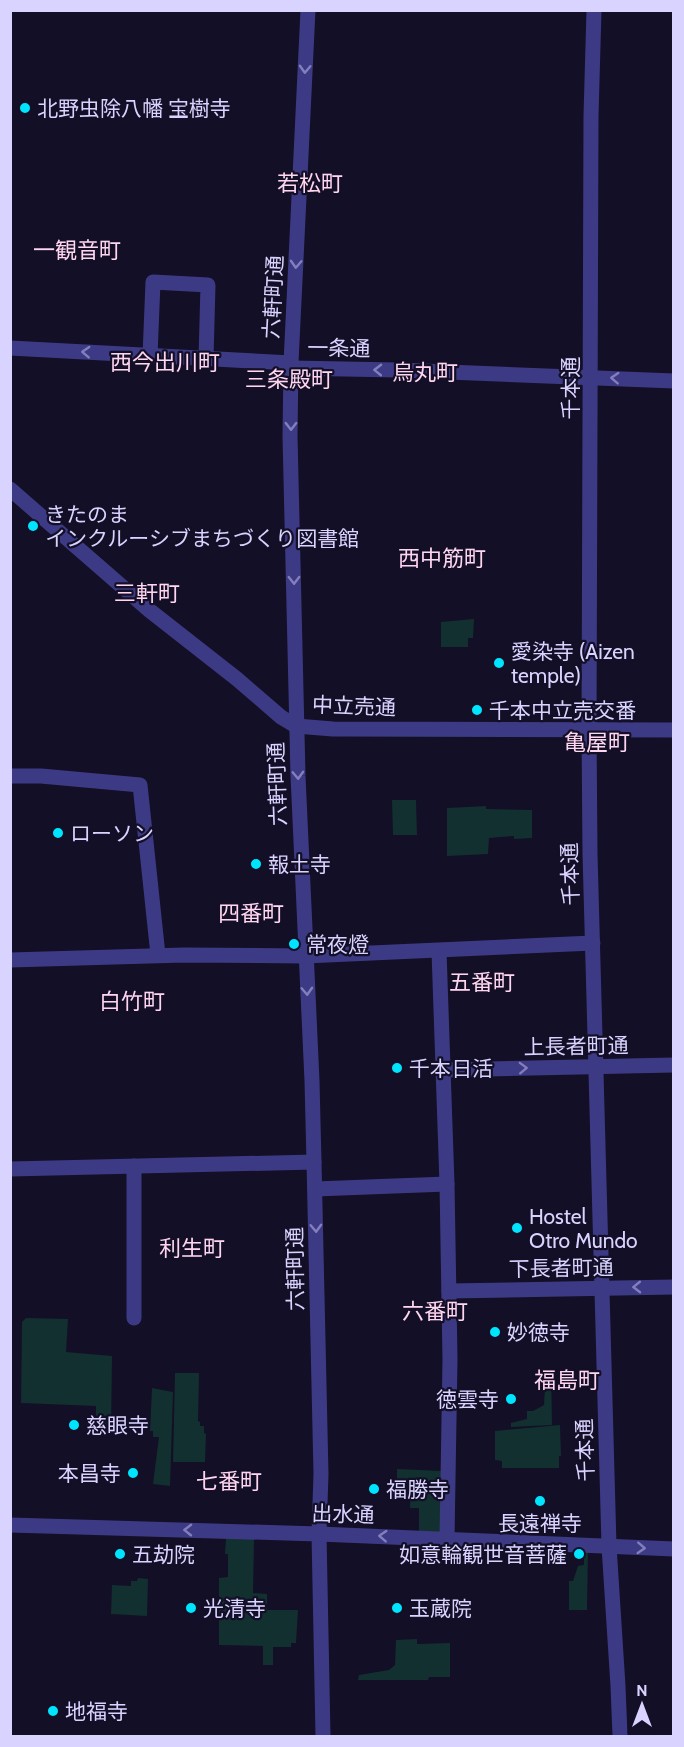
<svg xmlns="http://www.w3.org/2000/svg" width="684" height="1747" viewBox="0 0 684 1747" font-family="Cabin,'Noto Sans JP',sans-serif">
<rect width="100%" height="100%" fill="#130f26"/>
<g fill="#12302f">
<path d="M 474,619 L 473,638 L 468,638 L 468,647 L 441,647 L 441,622 Z"/>
<path d="M 392,800 L 416,800 L 417,835 L 393,835 Z"/>
<path d="M 486,806 L 486,809 L 532,810 L 532,838 L 514,839 L 514,836 L 489,838 L 488,854 L 447,856 L 447,808 Z"/>
<path d="M 26,1318 L 68,1319 L 66,1352 L 112,1356 L 111,1429 L 96,1429 L 96,1406 L 21,1403 L 22,1322 Z"/>
<path d="M 542,1369 L 551,1369 L 552,1425 L 511,1427 L 511,1423 L 527,1419 L 527,1411 L 533,1411 L 544,1405 L 545,1386 L 542,1385 Z"/>
<path d="M 175,1373 L 199,1373 L 198,1421 L 200,1422 L 200,1426 L 204,1426 L 204,1433 L 206,1434 L 205,1462 L 173,1462 Z"/>
<path d="M 152,1388 L 173,1392 L 170,1486 L 153,1484 L 159,1437 L 153,1437 L 153,1431 L 150,1431 Z"/>
<path d="M 560,1425 L 561,1456 L 559,1456 L 559,1468 L 502,1468 L 502,1461 L 495,1460 L 495,1431 Z"/>
<path d="M 397,1469 L 442,1471 L 440,1533 L 419,1532 L 419,1508 L 410,1508 L 411,1481 L 397,1480 Z"/>
<path d="M 226,1538 L 254,1539 L 253,1593 L 267,1594 L 267,1610 L 298,1610 L 296,1643 L 291,1643 L 291,1647 L 273,1647 L 273,1665 L 263,1665 L 263,1646 L 219,1645 L 219,1578 L 228,1577 L 228,1554 L 225,1554 Z"/>
<path d="M 584,1549 L 588,1549 L 587,1610 L 569,1610 L 569,1581 L 573,1581 L 578,1566 L 584,1565 Z"/>
<path d="M 138,1578 L 148,1579 L 147,1616 L 111,1614 L 112,1585 L 131,1586 L 131,1581 L 137,1581 Z"/>
<path d="M 417,1639 L 417,1644 L 450,1643 L 450,1677 L 429,1677 L 428,1680 L 358,1680 L 359,1675 L 389,1670 L 395,1665 L 396,1640 Z"/>
</g>
<g fill="none" stroke-linecap="round" stroke-linejoin="round">
<g stroke="#3d3a85" stroke-width="15">
<path d="M 308,10 L 291,363 L 290,436 L 298,776 L 312,1081 L 314,1162 L 321,1474 L 319,1534 L 323,1736"/>
<path d="M 594,10 L 591,116 L 589,729 L 590,854 L 609,1546 L 618,1686 L 620,1736"/>
<path d="M 10,348 L 291,363"/>
<path d="M 150,356 L 153,282 L 208,285 L 206,359"/>
<path d="M 291,368 L 398,370 L 674,381"/>
<path d="M 10,489 L 149,610 L 237,679 L 281,717 L 296,726 L 333,729 L 674,730"/>
<path d="M 10,776 L 41,776 L 140,785 L 158,955"/>
<path d="M 439,951 L 447,1184 L 450,1359 L 447,1539"/>
<path d="M 10,960 L 184,955 L 305,956 L 593,943"/>
<path d="M 443,1070 L 674,1065"/>
<path d="M 134,1166 L 134,1318"/>
<path d="M 10,1169 L 314,1162"/>
<path d="M 315,1189 L 447,1184"/>
<path d="M 449,1291 L 674,1287"/>
<path d="M 10,1525 L 319,1534 L 674,1549"/>
</g>
</g>
<defs><path id="oneway-chevron" d="M-2-3.5L2.5 0L-2 3.5" fill="none" stroke-width="1.6" stroke-linecap="round" stroke-linejoin="round" transform="scale(1.5)"/></defs>
<g stroke="#837fbc">
<use href="#oneway-chevron" transform="translate(305 69) rotate(92)"/>
<use href="#oneway-chevron" transform="translate(296 264) rotate(93)"/>
<use href="#oneway-chevron" transform="translate(86 352) rotate(-177)"/>
<use href="#oneway-chevron" transform="translate(378 370) rotate(-179)"/>
<use href="#oneway-chevron" transform="translate(615 378) rotate(-177)"/>
<use href="#oneway-chevron" transform="translate(291 426) rotate(90)"/>
<use href="#oneway-chevron" transform="translate(294 580) rotate(89)"/>
<use href="#oneway-chevron" transform="translate(298 775) rotate(88)"/>
<use href="#oneway-chevron" transform="translate(307 991) rotate(87)"/>
<use href="#oneway-chevron" transform="translate(523 1068) rotate(-2)"/>
<use href="#oneway-chevron" transform="translate(316 1228) rotate(88)"/>
<use href="#oneway-chevron" transform="translate(637 1287) rotate(179)"/>
<use href="#oneway-chevron" transform="translate(188 1530) rotate(-179)"/>
<use href="#oneway-chevron" transform="translate(383 1536) rotate(-177)"/>
<use href="#oneway-chevron" transform="translate(641 1548) rotate(3)"/>
</g>
<g fill="#00e5ff" stroke="#130f26" stroke-width="2">
<circle cx="25" cy="108" r="6"/>
<circle cx="33" cy="526" r="6"/>
<circle cx="499" cy="663" r="6"/>
<circle cx="477" cy="710" r="6"/>
<circle cx="58" cy="833" r="6"/>
<circle cx="256" cy="864" r="6"/>
<circle cx="294" cy="944" r="6"/>
<circle cx="397" cy="1068" r="6"/>
<circle cx="517" cy="1228" r="6"/>
<circle cx="495" cy="1332" r="6"/>
<circle cx="511" cy="1399" r="6"/>
<circle cx="74" cy="1425" r="6"/>
<circle cx="133" cy="1473" r="6"/>
<circle cx="374" cy="1489" r="6"/>
<circle cx="540" cy="1501" r="6"/>
<circle cx="120" cy="1554" r="6"/>
<circle cx="579" cy="1554" r="6"/>
<circle cx="191" cy="1608" r="6"/>
<circle cx="397" cy="1608" r="6"/>
<circle cx="53" cy="1711" r="6"/>
</g>
<g text-anchor="middle" dominant-baseline="central" stroke-width="4.5" stroke-linejoin="round" paint-order="stroke">
<g font-size="21" fill="#d9d4ff" stroke="#130f26" text-anchor="start">
<text x="37" y="108">北野虫除八幡 宝樹寺</text>
<text x="45" y="514">きたのま<tspan x="45" dy="24">インクルーシブまちづくり図書館</tspan></text>
<text x="511" y="651">愛染寺 (Aizen<tspan x="511" dy="24">temple)</tspan></text>
<text x="489" y="710">千本中立売交番</text>
<text x="70" y="833">ローソン</text>
<text x="268" y="864">報土寺</text>
<text x="306" y="944">常夜燈</text>
<text x="409" y="1068">千本日活</text>
<text x="529" y="1216">Hostel<tspan x="529" dy="24">Otro Mundo</tspan></text>
<text x="507" y="1332">妙徳寺</text>
<text x="499" y="1399" text-anchor="end">徳雲寺</text>
<text x="86" y="1425">慈眼寺</text>
<text x="121" y="1473" text-anchor="end">本昌寺</text>
<text x="386" y="1489">福勝寺</text>
<text x="540" y="1523" text-anchor="middle">長遠禅寺</text>
<text x="132" y="1554">五劫院</text>
<text x="567" y="1554" text-anchor="end">如意輪観世音菩薩</text>
<text x="203" y="1608">光清寺</text>
<text x="409" y="1608">玉蔵院</text>
<text x="65" y="1711">地福寺</text>
</g>
<g font-size="21" fill="#d9d4ff" stroke="#130f26">
<text transform="translate(273 297) rotate(-87)">六軒町通</text>
<text transform="translate(339 348) rotate(1)">一条通</text>
<text transform="translate(570 388) rotate(-90)">千本通</text>
<text transform="translate(354 706) rotate(2)">中立売通</text>
<text transform="translate(277 784) rotate(-92)">六軒町通</text>
<text transform="translate(570 874) rotate(-92)">千本通</text>
<text transform="translate(576 1046) rotate(-1)">上長者町通</text>
<text transform="translate(561 1268) rotate(-1)">下長者町通</text>
<text transform="translate(295 1269) rotate(-91)">六軒町通</text>
<text transform="translate(585 1450) rotate(-92)">千本通</text>
<text transform="translate(343 1514) rotate(2)">出水通</text>
</g>
<g font-size="22" fill="#ffd6f0" stroke="#130f26">
<text x="310" y="183">若松町</text>
<text x="77" y="250">一観音町</text>
<text x="165" y="362">西今出川町</text>
<text x="425" y="372">烏丸町</text>
<text x="289" y="379">三条殿町</text>
<text x="442" y="558">西中筋町</text>
<text x="147" y="593">三軒町</text>
<text x="597" y="742">亀屋町</text>
<text x="251" y="913">四番町</text>
<text x="482" y="982">五番町</text>
<text x="132" y="1001">白竹町</text>
<text x="192" y="1248">利生町</text>
<text x="435" y="1311">六番町</text>
<text x="567" y="1380">福島町</text>
<text x="229" y="1481">七番町</text>
</g>
</g>
<rect width="684" height="1747" fill="none" stroke="#d9d4ff" stroke-width="24"/>
<g transform="translate(642 1705)" stroke="#130f26" stroke-width="4.5" paint-order="stroke">
<path d="M0-4.5L10 22L0 15L-10 22Z" fill="#d9d4ff"/>
<text y="-9" font-size="16" font-weight="bold" text-anchor="middle" fill="#d9d4ff">N</text>
</g>
</svg>
